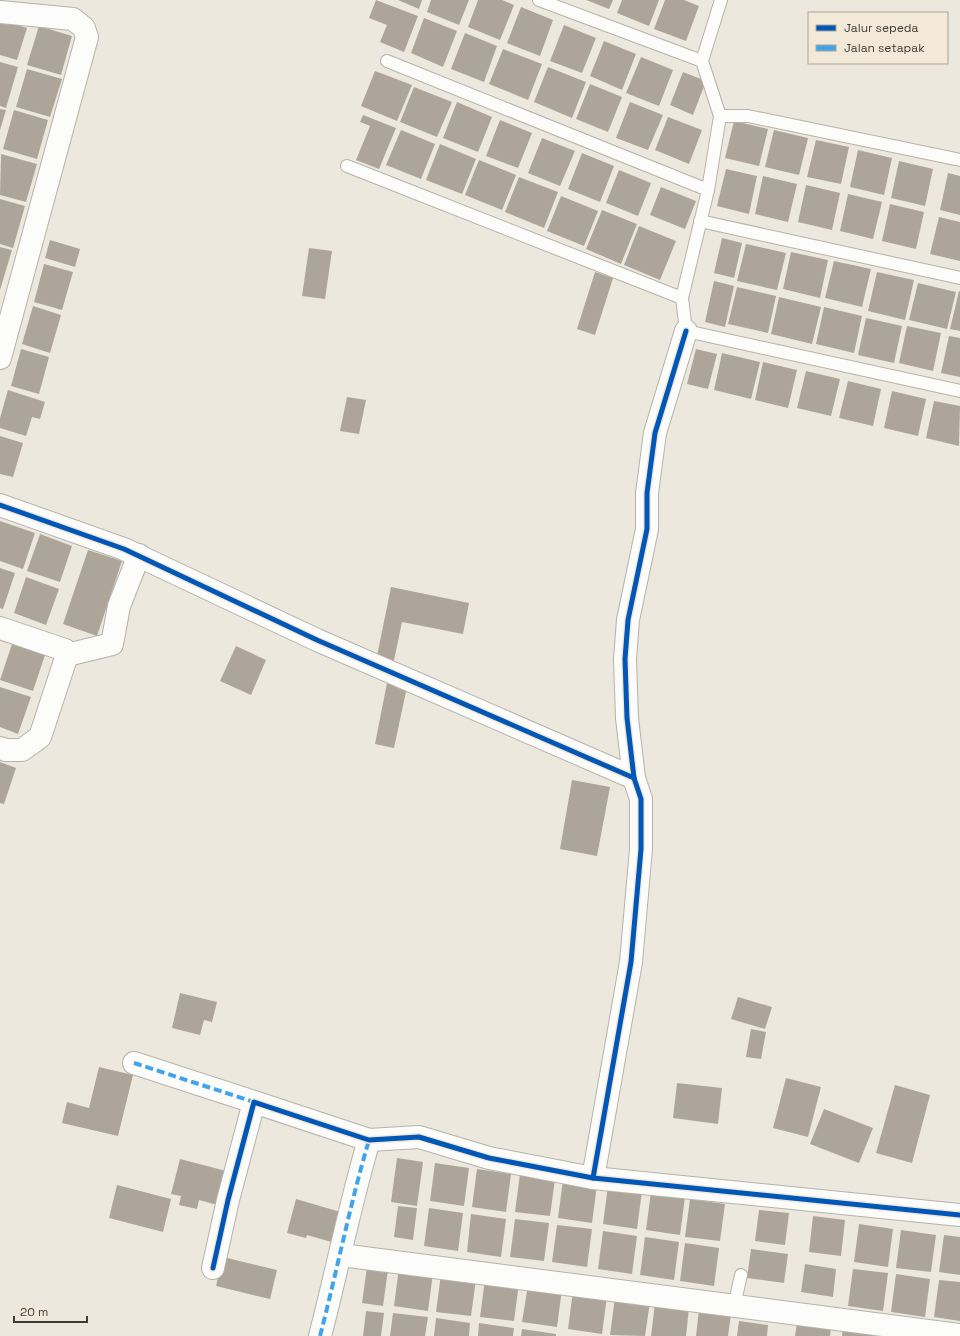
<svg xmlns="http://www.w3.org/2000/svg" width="960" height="1336" viewBox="0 0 960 1336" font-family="'Space Grotesk',sans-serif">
<rect width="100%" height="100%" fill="#ede8de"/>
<g fill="#ada599">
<path d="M 376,0 L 418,16 L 404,52 L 380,42 L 387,25 L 369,18 Z"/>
<path d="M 398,0 L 422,0 L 419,9 Z"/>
<path d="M 431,0 L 469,0 L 459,25 L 427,12 Z"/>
<path d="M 478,0 L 502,0 L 514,5 L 500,40 L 468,27 Z"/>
<path d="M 586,0 L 613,0 L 609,9 Z"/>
<path d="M 622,0 L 659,0 L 649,26 L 617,13 Z"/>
<path d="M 665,0 L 684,0 L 699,6 L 686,41 L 654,29 Z"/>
<path d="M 521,7 L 553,20 L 540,56 L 507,43 Z"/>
<path d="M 424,18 L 457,31 L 443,67 L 411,53 Z"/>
<path d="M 0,20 L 27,28 L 17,60 L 0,55 Z"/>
<path d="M 564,25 L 596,38 L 582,73 L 550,61 Z"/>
<path d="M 39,26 L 72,36 L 61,75 L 27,65 Z"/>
<path d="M 465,33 L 497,46 L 484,82 L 451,69 Z"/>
<path d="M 604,41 L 636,54 L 622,90 L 590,76 Z"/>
<path d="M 503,49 L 542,64 L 528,100 L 489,84 Z"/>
<path d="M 641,57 L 673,70 L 659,106 L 626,93 Z"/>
<path d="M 0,62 L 18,67 L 6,108 L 0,106 Z"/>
<path d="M 548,67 L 586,82 L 572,118 L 534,102 Z"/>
<path d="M 27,69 L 62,79 L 50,117 L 16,107 Z"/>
<path d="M 375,71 L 412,85 L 397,121 L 361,106 Z"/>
<path d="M 683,72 L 706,81 L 693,115 L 670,105 Z"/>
<path d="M 590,84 L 622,97 L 608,132 L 576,119 Z"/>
<path d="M 414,87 L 452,102 L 437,137 L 400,122 Z"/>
<path d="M 457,102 L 492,117 L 478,152 L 443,138 Z"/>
<path d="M 630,102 L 663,115 L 648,150 L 616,138 Z"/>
<path d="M 0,109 L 6,110 L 0,130 Z"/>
<path d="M 14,110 L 48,120 L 37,159 L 3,149 Z"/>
<path d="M 363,115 L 396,128 L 379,169 L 356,160 L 370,126 L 360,122 Z"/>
<path d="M 668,117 L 702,130 L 689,164 L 655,150 Z"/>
<path d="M 500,120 L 532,133 L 518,168 L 486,156 Z"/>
<path d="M 734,121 L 768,129 L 759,166 L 725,158 Z"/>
<path d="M 401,130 L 435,144 L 421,179 L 386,165 Z"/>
<path d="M 774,130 L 808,138 L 799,175 L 765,167 Z"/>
<path d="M 542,138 L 575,151 L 560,186 L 528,173 Z"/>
<path d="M 816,140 L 849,147 L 841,184 L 807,177 Z"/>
<path d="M 440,144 L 476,159 L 462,194 L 426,180 Z"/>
<path d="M 858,150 L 892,158 L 884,195 L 850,187 Z"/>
<path d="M 582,153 L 614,166 L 600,202 L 568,189 Z"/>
<path d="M 1,154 L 37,164 L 26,202 L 0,195 Z"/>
<path d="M 479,160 L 516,175 L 502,210 L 465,195 Z"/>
<path d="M 899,161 L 933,169 L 925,206 L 891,198 Z"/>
<path d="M 726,169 L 757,176 L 749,214 L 717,206 Z"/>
<path d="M 619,170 L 651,183 L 638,216 L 606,203 Z"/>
<path d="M 948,173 L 960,176 L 960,215 L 940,210 Z"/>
<path d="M 763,176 L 797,184 L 788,222 L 755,214 Z"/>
<path d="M 519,177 L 558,192 L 544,228 L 505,212 Z"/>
<path d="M 806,185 L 840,193 L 832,230 L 798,222 Z"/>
<path d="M 661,187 L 696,201 L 685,229 L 650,215 Z"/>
<path d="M 848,194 L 882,202 L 873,239 L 840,231 Z"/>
<path d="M 561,196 L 598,211 L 584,246 L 547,231 Z"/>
<path d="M 0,199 L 25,206 L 13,248 L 0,244 Z"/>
<path d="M 890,204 L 924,212 L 916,249 L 882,241 Z"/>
<path d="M 602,210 L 637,224 L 621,264 L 586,249 Z"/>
<path d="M 939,217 L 960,222 L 960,261 L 930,254 Z"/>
<path d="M 639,226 L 676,241 L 660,280 L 624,265 Z"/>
<path d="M 722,238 L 742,243 L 734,278 L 714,273 Z"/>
<path d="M 50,240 L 80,249 L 75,267 L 45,258 Z"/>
<path d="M 746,244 L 786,253 L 777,290 L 737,281 Z"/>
<path d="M 0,247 L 12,250 L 0,290 Z"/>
<path d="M 309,248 L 332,251 L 325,299 L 302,296 Z"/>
<path d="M 791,252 L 828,260 L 820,298 L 783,289 Z"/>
<path d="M 834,261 L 871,269 L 862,307 L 825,298 Z"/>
<path d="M 44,264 L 73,272 L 62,310 L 34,302 Z"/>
<path d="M 595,272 L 613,278 L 595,335 L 577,329 Z"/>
<path d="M 877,272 L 914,280 L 905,320 L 868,311 Z"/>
<path d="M 714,281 L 734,286 L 725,327 L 705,322 Z"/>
<path d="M 918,283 L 956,292 L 947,329 L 909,320 Z"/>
<path d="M 737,287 L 776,296 L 768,333 L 728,324 Z"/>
<path d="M 959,291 L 960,292 L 960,331 L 950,329 Z"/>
<path d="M 779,297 L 821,307 L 812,344 L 771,334 Z"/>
<path d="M 33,306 L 61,315 L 50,353 L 22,344 Z"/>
<path d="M 824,307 L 862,316 L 854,353 L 816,344 Z"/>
<path d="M 866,318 L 902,326 L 894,363 L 858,355 Z"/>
<path d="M 907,326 L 941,333 L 933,371 L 899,363 Z"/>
<path d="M 949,336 L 960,338 L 960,377 L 941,373 Z"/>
<path d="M 21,349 L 49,357 L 39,394 L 11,386 Z"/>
<path d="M 696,349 L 717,354 L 708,389 L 687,384 Z"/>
<path d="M 722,353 L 760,362 L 751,399 L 714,390 Z"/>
<path d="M 763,362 L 797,370 L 788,408 L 755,400 Z"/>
<path d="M 806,371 L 840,379 L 831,416 L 797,408 Z"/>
<path d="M 848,381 L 881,389 L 873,426 L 839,418 Z"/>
<path d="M 8,390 L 45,402 L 40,419 L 32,417 L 26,436 L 0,428 L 0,418 Z"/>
<path d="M 892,391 L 926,399 L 918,436 L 884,428 Z"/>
<path d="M 347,397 L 366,400 L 359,434 L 340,431 Z"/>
<path d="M 934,401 L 960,406 L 959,446 L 926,438 Z"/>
<path d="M 0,436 L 23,443 L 13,477 L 0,474 Z"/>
<path d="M 0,521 L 35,533 L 23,569 L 0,561 Z"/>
<path d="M 40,534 L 72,546 L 60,582 L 27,571 Z"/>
<path d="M 88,550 L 122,561 L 97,636 L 63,624 Z"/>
<path d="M 0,568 L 15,573 L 3,609 L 0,608 Z"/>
<path d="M 26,577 L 59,589 L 46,625 L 14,613 Z"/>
<path d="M 391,587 L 469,603 L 463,634 L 402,622 L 393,665 L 376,661 Z"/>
<path d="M 12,644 L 45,655 L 33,691 L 0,680 Z"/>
<path d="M 236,646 L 266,660 L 251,695 L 220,681 Z"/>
<path d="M 387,683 L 407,687 L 394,748 L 375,744 Z"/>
<path d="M 0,687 L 31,697 L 18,734 L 0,727 Z"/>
<path d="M 0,762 L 16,768 L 4,804 L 0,803 Z"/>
<path d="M 572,780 L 610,787 L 597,856 L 560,849 Z"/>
<path d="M 180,993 L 217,1002 L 212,1022 L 204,1020 L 200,1035 L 172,1028 Z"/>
<path d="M 738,997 L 772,1007 L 765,1029 L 731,1019 Z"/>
<path d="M 751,1029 L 766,1032 L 761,1059 L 746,1057 Z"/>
<path d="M 99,1067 L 133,1075 L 118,1136 L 62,1123 L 67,1102 L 89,1108 Z"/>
<path d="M 786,1078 L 821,1087 L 808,1137 L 773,1128 Z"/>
<path d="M 677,1083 L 722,1088 L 718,1124 L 673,1118 Z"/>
<path d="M 895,1085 L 930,1095 L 912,1163 L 876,1153 Z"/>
<path d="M 824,1109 L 873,1128 L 859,1163 L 810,1144 Z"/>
<path d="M 397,1158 L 423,1162 L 417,1206 L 391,1202 Z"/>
<path d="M 180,1159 L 230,1172 L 221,1206 L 199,1200 L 197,1209 L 179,1205 L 181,1196 L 171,1194 Z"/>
<path d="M 435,1163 L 469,1168 L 464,1206 L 430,1201 Z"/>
<path d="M 477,1169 L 511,1174 L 506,1212 L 472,1207 Z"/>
<path d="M 520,1174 L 555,1179 L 550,1216 L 515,1212 Z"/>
<path d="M 563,1180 L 597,1185 L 592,1223 L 558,1218 Z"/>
<path d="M 117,1185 L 171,1199 L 163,1232 L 109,1218 Z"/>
<path d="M 608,1186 L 642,1191 L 637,1229 L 603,1224 Z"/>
<path d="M 651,1192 L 685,1197 L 680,1235 L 646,1230 Z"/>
<path d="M 296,1199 L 344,1213 L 335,1243 L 307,1235 L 306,1238 L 287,1233 Z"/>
<path d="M 690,1199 L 725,1204 L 720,1241 L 685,1237 Z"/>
<path d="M 398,1206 L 417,1208 L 413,1240 L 394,1237 Z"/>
<path d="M 429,1208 L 463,1213 L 458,1251 L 424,1246 Z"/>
<path d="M 759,1210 L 789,1213 L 785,1245 L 755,1241 Z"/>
<path d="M 471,1214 L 506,1219 L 501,1257 L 467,1252 Z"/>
<path d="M 813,1216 L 845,1220 L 841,1256 L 809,1252 Z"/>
<path d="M 515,1219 L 549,1223 L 544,1261 L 510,1257 Z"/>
<path d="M 859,1224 L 893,1229 L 888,1267 L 854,1262 Z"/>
<path d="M 557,1225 L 592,1229 L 587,1267 L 552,1262 Z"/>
<path d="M 901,1230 L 936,1235 L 931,1272 L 896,1268 Z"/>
<path d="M 603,1231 L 637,1236 L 632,1274 L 598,1269 Z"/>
<path d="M 944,1235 L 960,1237 L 960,1275 L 939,1272 Z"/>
<path d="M 645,1237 L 679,1242 L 674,1280 L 640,1275 Z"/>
<path d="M 685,1243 L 719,1248 L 714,1286 L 680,1281 Z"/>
<path d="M 751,1249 L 788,1254 L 784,1283 L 747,1278 Z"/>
<path d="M 223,1257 L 277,1270 L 270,1299 L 216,1286 Z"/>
<path d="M 805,1264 L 836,1269 L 833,1297 L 801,1292 Z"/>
<path d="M 367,1267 L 388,1270 L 383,1306 L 362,1303 Z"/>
<path d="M 399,1268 L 433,1273 L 428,1311 L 394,1306 Z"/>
<path d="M 853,1269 L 888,1273 L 883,1311 L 848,1306 Z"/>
<path d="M 441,1274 L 476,1279 L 471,1316 L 436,1312 Z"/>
<path d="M 896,1274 L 930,1279 L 925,1317 L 891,1312 Z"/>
<path d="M 485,1279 L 519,1283 L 514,1321 L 480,1317 Z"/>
<path d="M 939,1280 L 960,1282 L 960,1321 L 934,1317 Z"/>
<path d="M 528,1285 L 562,1289 L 557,1327 L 522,1322 Z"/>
<path d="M 573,1291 L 607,1296 L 602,1334 L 568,1329 Z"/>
<path d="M 615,1297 L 650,1302 L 645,1336 L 610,1335 Z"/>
<path d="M 655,1303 L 689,1308 L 686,1336 L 651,1336 Z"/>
<path d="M 699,1309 L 731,1314 L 728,1336 L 696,1336 Z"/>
<path d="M 366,1311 L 384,1313 L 381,1336 L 363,1336 Z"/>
<path d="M 393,1313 L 428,1317 L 425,1336 L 390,1336 Z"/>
<path d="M 436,1318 L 470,1323 L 469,1336 L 434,1336 Z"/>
<path d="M 739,1321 L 768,1325 L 767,1336 L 737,1336 Z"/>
<path d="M 479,1323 L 514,1328 L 513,1336 L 478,1336 Z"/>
<path d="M 797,1323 L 831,1327 L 830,1336 L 795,1336 Z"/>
<path d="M 843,1327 L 874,1331 L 873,1336 L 842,1336 Z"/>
<path d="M 522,1329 L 556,1334 L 556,1336 L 521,1336 Z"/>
</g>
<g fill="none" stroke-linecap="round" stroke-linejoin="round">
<defs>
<g id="service">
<path d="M 539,0 L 702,61"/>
<path d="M 721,0 L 702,61 L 720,116 L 708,190 L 682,298 L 686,331 L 960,391"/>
<path d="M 387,61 L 708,190"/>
<path d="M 720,116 L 748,116 L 960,160"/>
<path d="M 347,166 L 682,298"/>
<path d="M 700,221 L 960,278"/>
<path d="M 734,1306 L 741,1275"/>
</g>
<g id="minor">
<path d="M 0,12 L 73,19 L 84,28 L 87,37 L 0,358"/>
<path d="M 0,505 L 124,549 L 317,640 L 634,778"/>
<path d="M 0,628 L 65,650 L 67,655 L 40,737 L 22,750 L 6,750 L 0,748"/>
<path d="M 67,655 L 112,644 L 119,606 L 139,555"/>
<path d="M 134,1063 L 254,1102"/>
<path d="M 593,1178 L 631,962 L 641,849 L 641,799 L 634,778 L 627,718 L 625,659 L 628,620 L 647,529 L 647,493 L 655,433 L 686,331"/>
<path d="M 341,1255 L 960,1335"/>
<path d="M 213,1268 L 228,1200 L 254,1102 L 369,1140 L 419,1137 L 489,1158 L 593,1178 L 960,1215"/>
<path d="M 320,1336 C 337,1271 350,1204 369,1140"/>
</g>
</defs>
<use href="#service" stroke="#b6b2ab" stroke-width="14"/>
<use href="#minor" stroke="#b6b2ab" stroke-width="24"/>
<use href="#service" stroke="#fcfcfa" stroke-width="12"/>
<use href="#minor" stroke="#fcfcfa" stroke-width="22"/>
<g stroke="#3fa4eb" stroke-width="4" stroke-dasharray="8 4" stroke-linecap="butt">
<path d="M 134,1063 L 254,1102"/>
<path d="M 320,1336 C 337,1271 350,1204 369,1140 L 367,1139"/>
</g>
<defs>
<g id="cycleway">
<path d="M 0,505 L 124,549 L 317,640 L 634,778"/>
<path d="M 593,1178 L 631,962 L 641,849 L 641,799 L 634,778 L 627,718 L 625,659 L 628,620 L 647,529 L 647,493 L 655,433 L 686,331"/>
<path d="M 213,1268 L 228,1200 L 254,1102 L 369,1140 L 419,1137 L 489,1158 L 593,1178 L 960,1215"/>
</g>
</defs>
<use href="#cycleway" stroke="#f3e9d8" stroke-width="8"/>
<use href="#cycleway" stroke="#0057b8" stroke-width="5"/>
</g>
<rect x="808" y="12" width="140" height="52" fill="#f3e9d8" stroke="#aba396"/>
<rect x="816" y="25" width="20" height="6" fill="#0057b8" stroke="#aba396"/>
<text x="844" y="32" font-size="12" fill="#3f3b34">Jalur sepeda</text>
<rect x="816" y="45" width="20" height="6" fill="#3fa4eb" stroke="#aba396"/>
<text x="844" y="52" font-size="12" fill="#3f3b34">Jalan setapak</text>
<path d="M14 1316v6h73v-6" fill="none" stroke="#3f3b34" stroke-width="2"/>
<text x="20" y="1316" font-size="12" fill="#3f3b34" stroke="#f3e9d8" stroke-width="3" paint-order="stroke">20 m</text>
</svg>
